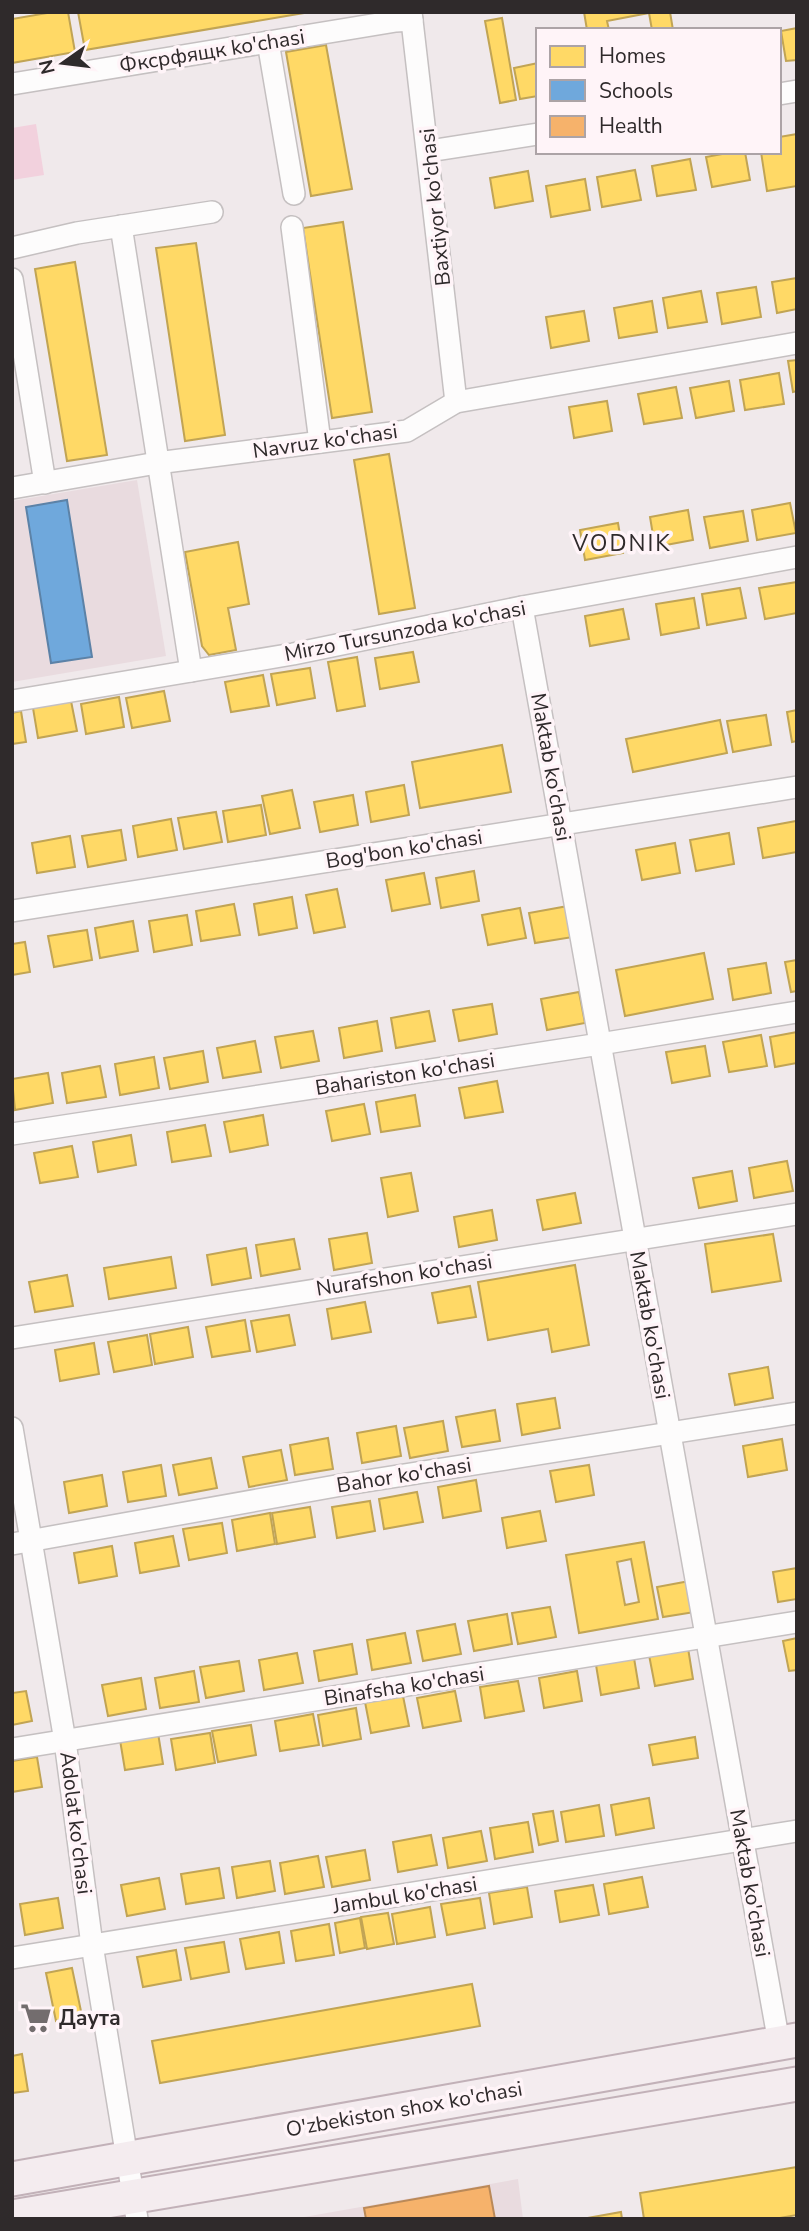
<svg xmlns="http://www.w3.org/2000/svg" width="809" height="2231" viewBox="0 0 809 2231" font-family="'Nunito Sans',sans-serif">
<rect width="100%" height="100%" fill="#f0e9eb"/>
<g fill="#e9dbdf">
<path d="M 137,480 L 166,656 L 12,682 L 12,501 Z"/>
<path d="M 518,2179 L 523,2219 L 293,2219 Z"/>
</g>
<path fill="#f2d1dd" d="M 36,124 L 44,175 L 12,180 L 12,128 Z"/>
<g fill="#ffd966" stroke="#c1a454" stroke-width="2" fill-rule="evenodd">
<path d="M 53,12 L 68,12 L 75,52 L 12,63 L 12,19 Z"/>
<path d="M 78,12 L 310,12 L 85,50 Z"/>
<path d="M 584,12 L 670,12 L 673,30 L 652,30 L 649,13 L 607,21 L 609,30 L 587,30 Z"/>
<path d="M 502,18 L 516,100 L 500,103 L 485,21 Z"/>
<path d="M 797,28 L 797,60 L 786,61 L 781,31 Z"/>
<path d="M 326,45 L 352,189 L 311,196 L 286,52 Z"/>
<path d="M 538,63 L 538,96 L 520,99 L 514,68 Z"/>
<path d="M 797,134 L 797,186 L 767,191 L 761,152 L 779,152 L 779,137 Z"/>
<path d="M 733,152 L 745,152 L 750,180 L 712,187 L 706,157 Z"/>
<path d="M 690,159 L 696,190 L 657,196 L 652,166 Z"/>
<path d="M 635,170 L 641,200 L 602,207 L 597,177 Z"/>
<path d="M 528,171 L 533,201 L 495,208 L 490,178 Z"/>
<path d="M 585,179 L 590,210 L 551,217 L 546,186 Z"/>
<path d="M 343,222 L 372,412 L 332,418 L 303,228 Z"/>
<path d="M 196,243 L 225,435 L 185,441 L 156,248 Z"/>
<path d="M 75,262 L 107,455 L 67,461 L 35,269 Z"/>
<path d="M 797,278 L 797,309 L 777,313 L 772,282 Z"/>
<path d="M 756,287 L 761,317 L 722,324 L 717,293 Z"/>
<path d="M 701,291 L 707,322 L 668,328 L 663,298 Z"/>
<path d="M 652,301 L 657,332 L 619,338 L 614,308 Z"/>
<path d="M 584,311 L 589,341 L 551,348 L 546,317 Z"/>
<path d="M 797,360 L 797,391 L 793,392 L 788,361 Z"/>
<path d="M 779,373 L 784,404 L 745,410 L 740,380 Z"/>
<path d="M 729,381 L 734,411 L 696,418 L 690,388 Z"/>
<path d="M 676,387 L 682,418 L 644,424 L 638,394 Z"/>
<path d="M 607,401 L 612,431 L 574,438 L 569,407 Z"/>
<path d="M 389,454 L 415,608 L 379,614 L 354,460 Z"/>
<path d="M 790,503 L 796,533 L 757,540 L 752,510 Z"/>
<path d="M 688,510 L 693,540 L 655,547 L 650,517 Z"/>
<path d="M 743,511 L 748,541 L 710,548 L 704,517 Z"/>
<path d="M 618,523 L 623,553 L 585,560 L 580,530 Z"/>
<path d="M 238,542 L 249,604 L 228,608 L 236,650 L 209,655 L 202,646 L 185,552 Z"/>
<path d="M 797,582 L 797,613 L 765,619 L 759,588 Z"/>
<path d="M 740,588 L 746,618 L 707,625 L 702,594 Z"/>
<path d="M 694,598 L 699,628 L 661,635 L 656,604 Z"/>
<path d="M 623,609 L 629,639 L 590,646 L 585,616 Z"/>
<path d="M 413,652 L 419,682 L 380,689 L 375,658 Z"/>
<path d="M 357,657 L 365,706 L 337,711 L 328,662 Z"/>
<path d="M 310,668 L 315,698 L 277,705 L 271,674 Z"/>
<path d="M 263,675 L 269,706 L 231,712 L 225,682 Z"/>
<path d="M 164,691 L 170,721 L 132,728 L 126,698 Z"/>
<path d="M 119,697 L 124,727 L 86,734 L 81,704 Z"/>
<path d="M 71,701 L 77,731 L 38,738 L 33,708 Z"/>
<path d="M 797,710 L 797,741 L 792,742 L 787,712 Z"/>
<path d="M 21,711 L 26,742 L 12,744 L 12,713 Z"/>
<path d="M 766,715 L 771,745 L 733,752 L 727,721 Z"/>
<path d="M 720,720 L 727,753 L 633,772 L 626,739 Z"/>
<path d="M 502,745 L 511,792 L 420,808 L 412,762 Z"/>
<path d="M 404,785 L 409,815 L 371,822 L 366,792 Z"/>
<path d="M 292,790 L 300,828 L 270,834 L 262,796 Z"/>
<path d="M 353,795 L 358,825 L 320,832 L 314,802 Z"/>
<path d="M 261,805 L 266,835 L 228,842 L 223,811 Z"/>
<path d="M 216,812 L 222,842 L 184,849 L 178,818 Z"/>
<path d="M 171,819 L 177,850 L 138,857 L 133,826 Z"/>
<path d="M 796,821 L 797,852 L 763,858 L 758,828 Z"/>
<path d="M 121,830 L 126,860 L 88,867 L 82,836 Z"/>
<path d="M 729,833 L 734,864 L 696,871 L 690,840 Z"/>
<path d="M 70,836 L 75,867 L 37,873 L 32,843 Z"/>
<path d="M 675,843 L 680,873 L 642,880 L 636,850 Z"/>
<path d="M 474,871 L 479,901 L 441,908 L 436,878 Z"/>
<path d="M 424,873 L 430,904 L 392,911 L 386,880 Z"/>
<path d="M 337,889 L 345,927 L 314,933 L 306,895 Z"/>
<path d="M 292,897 L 297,928 L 259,935 L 254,904 Z"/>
<path d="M 234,904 L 240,935 L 201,941 L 196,911 Z"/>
<path d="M 568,906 L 573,937 L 535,943 L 529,913 Z"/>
<path d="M 520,908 L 526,938 L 488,945 L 482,915 Z"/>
<path d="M 187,915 L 192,945 L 154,952 L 149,921 Z"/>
<path d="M 133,921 L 138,951 L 100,958 L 95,928 Z"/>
<path d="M 87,930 L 92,960 L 54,967 L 48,936 Z"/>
<path d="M 25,942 L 30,972 L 12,975 L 12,944 Z"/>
<path d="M 704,953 L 713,999 L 625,1016 L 616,970 Z"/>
<path d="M 797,960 L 797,991 L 791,992 L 785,962 Z"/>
<path d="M 766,963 L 771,993 L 733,1000 L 728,969 Z"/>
<path d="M 579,992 L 585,1023 L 547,1030 L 541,999 Z"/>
<path d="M 492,1004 L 497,1034 L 459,1041 L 453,1010 Z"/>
<path d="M 429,1011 L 435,1041 L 396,1048 L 391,1018 Z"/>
<path d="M 377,1021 L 382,1051 L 344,1058 L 339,1028 Z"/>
<path d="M 313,1031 L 319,1061 L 281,1068 L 275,1037 Z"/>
<path d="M 797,1032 L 797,1063 L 775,1067 L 770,1037 Z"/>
<path d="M 761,1035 L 767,1066 L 729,1072 L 723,1042 Z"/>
<path d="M 255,1041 L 261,1072 L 223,1078 L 217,1048 Z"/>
<path d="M 705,1046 L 710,1076 L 672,1083 L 666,1052 Z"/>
<path d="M 203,1051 L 208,1082 L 170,1089 L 164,1058 Z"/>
<path d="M 154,1057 L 159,1088 L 120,1095 L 115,1064 Z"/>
<path d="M 100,1066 L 106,1097 L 67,1103 L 62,1073 Z"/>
<path d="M 48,1073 L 53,1103 L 15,1110 L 12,1079 Z"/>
<path d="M 497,1081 L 503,1112 L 465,1118 L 459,1088 Z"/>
<path d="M 415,1095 L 420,1126 L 381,1132 L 376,1102 Z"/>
<path d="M 364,1104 L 370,1134 L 332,1141 L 326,1111 Z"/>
<path d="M 263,1115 L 268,1145 L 230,1152 L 224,1122 Z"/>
<path d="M 205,1125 L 211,1156 L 172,1162 L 167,1132 Z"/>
<path d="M 131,1135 L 136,1165 L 98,1172 L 93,1142 Z"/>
<path d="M 72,1146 L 78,1177 L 40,1183 L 34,1153 Z"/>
<path d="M 787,1161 L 793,1191 L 754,1198 L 749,1168 Z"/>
<path d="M 732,1171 L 737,1201 L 699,1208 L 693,1178 Z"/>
<path d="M 411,1173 L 418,1211 L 388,1217 L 381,1178 Z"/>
<path d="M 575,1193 L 581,1223 L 543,1230 L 537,1200 Z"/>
<path d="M 492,1210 L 497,1240 L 459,1247 L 454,1217 Z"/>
<path d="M 367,1233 L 372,1263 L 334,1270 L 329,1239 Z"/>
<path d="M 773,1234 L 781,1281 L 712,1292 L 705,1244 Z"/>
<path d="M 294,1239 L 300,1269 L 261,1276 L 256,1245 Z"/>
<path d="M 246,1248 L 251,1278 L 212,1285 L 207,1255 Z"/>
<path d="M 171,1257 L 176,1288 L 109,1299 L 104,1268 Z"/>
<path d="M 575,1265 L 589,1345 L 552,1352 L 548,1329 L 488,1340 L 478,1282 Z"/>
<path d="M 67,1275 L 73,1306 L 35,1312 L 29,1282 Z"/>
<path d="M 470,1286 L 476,1317 L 438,1323 L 432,1293 Z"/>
<path d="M 365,1302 L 371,1332 L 332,1339 L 327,1309 Z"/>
<path d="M 289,1315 L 295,1345 L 257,1352 L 251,1321 Z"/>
<path d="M 245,1320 L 250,1351 L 212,1357 L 206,1327 Z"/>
<path d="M 188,1327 L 193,1357 L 155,1364 L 150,1334 Z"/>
<path d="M 147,1335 L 152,1365 L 114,1372 L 108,1342 Z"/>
<path d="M 94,1343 L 99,1374 L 60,1381 L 55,1350 Z"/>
<path d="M 768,1367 L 773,1398 L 735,1405 L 729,1374 Z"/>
<path d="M 555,1398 L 560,1428 L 522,1435 L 517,1404 Z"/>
<path d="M 495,1410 L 500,1441 L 462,1447 L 456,1417 Z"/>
<path d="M 443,1421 L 448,1451 L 410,1458 L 404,1428 Z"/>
<path d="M 396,1426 L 401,1456 L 362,1463 L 357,1433 Z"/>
<path d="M 328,1438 L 333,1469 L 295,1475 L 290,1445 Z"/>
<path d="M 782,1439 L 787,1470 L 748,1477 L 743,1446 Z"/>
<path d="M 281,1450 L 287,1480 L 249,1487 L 243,1457 Z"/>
<path d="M 211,1458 L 217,1488 L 179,1495 L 173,1465 Z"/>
<path d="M 161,1465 L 166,1496 L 128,1502 L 123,1472 Z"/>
<path d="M 589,1465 L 594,1495 L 556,1502 L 550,1471 Z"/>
<path d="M 102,1475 L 107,1506 L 69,1513 L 64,1482 Z"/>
<path d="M 476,1480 L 481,1511 L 443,1518 L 438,1487 Z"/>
<path d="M 417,1492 L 423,1522 L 384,1529 L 379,1499 Z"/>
<path d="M 370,1501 L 375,1531 L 337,1538 L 332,1507 Z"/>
<path d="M 310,1507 L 315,1537 L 277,1544 L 272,1513 Z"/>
<path d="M 540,1511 L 546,1541 L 507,1548 L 502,1518 Z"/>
<path d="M 270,1513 L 275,1544 L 237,1551 L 232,1520 Z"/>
<path d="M 222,1523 L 227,1553 L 189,1560 L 183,1529 Z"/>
<path d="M 173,1536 L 179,1566 L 140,1573 L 135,1543 Z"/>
<path d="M 644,1542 L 658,1619 L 579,1633 L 566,1555 ZM 631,1559 L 639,1602 L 625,1605 L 617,1562 Z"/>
<path d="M 112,1546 L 117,1576 L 79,1583 L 74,1553 Z"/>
<path d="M 797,1568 L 797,1599 L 778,1602 L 773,1572 Z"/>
<path d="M 695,1580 L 701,1611 L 663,1617 L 657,1587 Z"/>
<path d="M 550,1607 L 556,1637 L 518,1644 L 512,1613 Z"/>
<path d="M 507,1614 L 512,1644 L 474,1651 L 468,1621 Z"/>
<path d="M 455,1624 L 461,1654 L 423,1661 L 417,1631 Z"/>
<path d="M 405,1633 L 411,1663 L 372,1670 L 367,1640 Z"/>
<path d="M 797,1638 L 797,1670 L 789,1671 L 783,1641 Z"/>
<path d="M 352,1644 L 357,1674 L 319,1681 L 314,1651 Z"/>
<path d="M 688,1648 L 693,1679 L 655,1686 L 649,1655 Z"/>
<path d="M 297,1653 L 303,1683 L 264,1690 L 259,1660 Z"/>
<path d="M 634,1658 L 639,1688 L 601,1695 L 596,1665 Z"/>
<path d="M 239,1661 L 244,1691 L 206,1698 L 200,1667 Z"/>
<path d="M 194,1671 L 199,1702 L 160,1708 L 155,1678 Z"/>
<path d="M 577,1671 L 582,1701 L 544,1708 L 539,1678 Z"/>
<path d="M 141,1678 L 146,1709 L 108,1716 L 102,1685 Z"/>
<path d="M 518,1681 L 524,1711 L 485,1718 L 480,1687 Z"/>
<path d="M 26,1691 L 32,1721 L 12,1725 L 12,1693 Z"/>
<path d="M 455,1691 L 461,1721 L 423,1728 L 417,1698 Z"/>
<path d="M 403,1696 L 409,1726 L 371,1733 L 365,1702 Z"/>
<path d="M 356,1708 L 361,1739 L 323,1746 L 318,1715 Z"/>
<path d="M 313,1714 L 319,1745 L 280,1751 L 275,1721 Z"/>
<path d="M 251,1725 L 256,1755 L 218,1762 L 212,1731 Z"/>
<path d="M 158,1733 L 163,1764 L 125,1770 L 120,1740 Z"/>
<path d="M 210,1733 L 215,1763 L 176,1770 L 171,1739 Z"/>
<path d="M 695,1737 L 698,1758 L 653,1765 L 649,1745 Z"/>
<path d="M 37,1757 L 42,1787 L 12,1792 L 12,1761 Z"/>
<path d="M 649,1798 L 654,1828 L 616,1835 L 611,1805 Z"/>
<path d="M 599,1805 L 604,1836 L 566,1842 L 561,1812 Z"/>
<path d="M 553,1811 L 558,1841 L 539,1845 L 533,1814 Z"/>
<path d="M 528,1822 L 533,1852 L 495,1859 L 490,1828 Z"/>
<path d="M 481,1831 L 487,1861 L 448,1868 L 443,1838 Z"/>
<path d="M 431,1835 L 437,1865 L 398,1872 L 393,1842 Z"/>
<path d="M 365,1850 L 370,1880 L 332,1887 L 326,1857 Z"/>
<path d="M 318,1856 L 324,1887 L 285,1894 L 280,1863 Z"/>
<path d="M 270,1861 L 275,1891 L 237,1898 L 232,1867 Z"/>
<path d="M 219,1868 L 224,1898 L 186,1904 L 181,1874 Z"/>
<path d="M 642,1877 L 648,1907 L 609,1914 L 604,1884 Z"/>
<path d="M 159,1878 L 165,1909 L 127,1916 L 121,1885 Z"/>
<path d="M 593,1885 L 599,1915 L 560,1922 L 555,1891 Z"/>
<path d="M 527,1887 L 532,1917 L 494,1924 L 489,1893 Z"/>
<path d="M 58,1898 L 63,1928 L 25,1935 L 20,1904 Z"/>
<path d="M 480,1898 L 485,1928 L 447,1935 L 441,1904 Z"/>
<path d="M 430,1907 L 435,1937 L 397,1944 L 392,1914 Z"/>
<path d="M 388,1913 L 394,1944 L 367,1949 L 361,1917 Z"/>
<path d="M 360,1918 L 365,1948 L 340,1953 L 335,1923 Z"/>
<path d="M 329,1924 L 334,1955 L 296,1961 L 291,1931 Z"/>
<path d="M 279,1932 L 284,1963 L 246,1969 L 240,1939 Z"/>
<path d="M 224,1942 L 229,1972 L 191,1979 L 185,1948 Z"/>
<path d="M 176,1950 L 181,1980 L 143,1987 L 137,1957 Z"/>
<path d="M 72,1968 L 82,2016 L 56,2021 L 46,1973 Z"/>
<path d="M 472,1984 L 480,2026 L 160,2083 L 152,2041 Z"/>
<path d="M 22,2054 L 28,2091 L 12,2093 L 12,2056 Z"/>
<path d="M 797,2167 L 797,2215 L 774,2219 L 644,2219 L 640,2193 Z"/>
<path d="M 621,2212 L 622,2219 L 587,2219 L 587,2218 Z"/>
</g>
<path fill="#6fa8dc" stroke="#5c82a7" stroke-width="2" d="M 67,500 L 92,657 L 51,663 L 26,507 Z"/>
<path fill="#f6b26b" stroke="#ba8958" stroke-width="2" d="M 489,2186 L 495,2219 L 366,2219 L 364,2208 Z"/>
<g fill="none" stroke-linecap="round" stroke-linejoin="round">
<defs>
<g id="street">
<path d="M 411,12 L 456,402"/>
<path d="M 268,42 L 294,194"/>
<path d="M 12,84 L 396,21 L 412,20"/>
<path d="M 779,94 L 797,91"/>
<path d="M 429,151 L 538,134"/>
<path d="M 121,226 L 191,671"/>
<path d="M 292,227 L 320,442"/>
<path d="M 12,248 L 77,233 L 212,212"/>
<path d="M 12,279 L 45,483"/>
<path d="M 12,488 L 157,463 L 407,431 L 456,402 L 797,343"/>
<path d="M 522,607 L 779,2043"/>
<path d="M 12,701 L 293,654 L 522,607 L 797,557"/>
<path d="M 12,911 L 797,787"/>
<path d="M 12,1134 L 600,1044 L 797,1012"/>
<path d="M 12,1338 L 797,1214"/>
<path d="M 12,1428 L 65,1741 L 92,1945 L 137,2219"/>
<path d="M 12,1544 L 347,1484 L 797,1413"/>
<path d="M 12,1749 L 797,1622"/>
<path d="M 12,1958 L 797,1831"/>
</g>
<g id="primary">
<path d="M 12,2179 L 797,2040"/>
<path d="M 12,2217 L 797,2084"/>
</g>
</defs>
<use href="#street" stroke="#c5c0c1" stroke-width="24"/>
<use href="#primary" stroke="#c2b1b8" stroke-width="37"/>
<use href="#street" stroke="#fdfcfc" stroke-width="21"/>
<use href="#primary" stroke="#f4ecef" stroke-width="33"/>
</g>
<defs>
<symbol id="supermarket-bare" viewBox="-9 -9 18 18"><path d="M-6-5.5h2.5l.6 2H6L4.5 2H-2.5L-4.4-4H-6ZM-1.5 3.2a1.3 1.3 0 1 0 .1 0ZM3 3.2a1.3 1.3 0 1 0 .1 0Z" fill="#736d6e" stroke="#fff4f8" stroke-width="2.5" paint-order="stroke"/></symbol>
</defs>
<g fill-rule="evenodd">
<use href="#supermarket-bare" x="14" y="1996" width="44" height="44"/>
</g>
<g text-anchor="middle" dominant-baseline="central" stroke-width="7" stroke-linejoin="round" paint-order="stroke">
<g font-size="21" fill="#2f2a2b" stroke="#fff4f8">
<text transform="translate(212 51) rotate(-9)">Фксрфящк ko'chasi</text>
<text transform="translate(435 207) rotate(-96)">Baxtiyor ko'chasi</text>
<text transform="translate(325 441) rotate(-8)">Navruz ko'chasi</text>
<text transform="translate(405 631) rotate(-11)">Mirzo Tursunzoda ko'chasi</text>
<text transform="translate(551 767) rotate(80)">Maktab ko'chasi</text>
<text transform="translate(404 849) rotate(-9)">Bog'bon ko'chasi</text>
<text transform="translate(405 1074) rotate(-9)">Bahariston ko'chasi</text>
<text transform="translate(404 1275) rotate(-9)">Nurafshon ko'chasi</text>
<text transform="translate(650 1325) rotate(80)">Maktab ko'chasi</text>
<text transform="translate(404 1475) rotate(-9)">Bahor ko'chasi</text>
<text transform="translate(404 1686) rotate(-9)">Binafsha ko'chasi</text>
<text transform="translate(76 1823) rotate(83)">Adolat ko'chasi</text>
<text transform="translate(750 1883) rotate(80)">Maktab ko'chasi</text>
<text transform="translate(405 1895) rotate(-9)">Jambul ko'chasi</text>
<text transform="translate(404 2109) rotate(-10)">O'zbekiston shox ko'chasi</text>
</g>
<g font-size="21" font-weight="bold" fill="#2f2a2b" stroke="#fff4f8" text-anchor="start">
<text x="59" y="2018">Даута</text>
</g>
<g font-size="23" letter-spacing="2" fill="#2f2a2b" stroke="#fff4f8">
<text x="622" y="543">VODNIK</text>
</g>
</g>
<rect width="809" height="2231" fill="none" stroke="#2f2a2b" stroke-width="28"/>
<rect x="536" y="28" width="245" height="126" fill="#fff4f8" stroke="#aca3a6" stroke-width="2"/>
<rect x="550" y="46" width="35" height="21" fill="#ffd966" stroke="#aca3a6" stroke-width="2"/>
<text x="599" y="63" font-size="21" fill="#2f2a2b">Homes</text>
<rect x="550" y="80" width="35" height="21" fill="#6fa8dc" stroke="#aca3a6" stroke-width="2"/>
<text x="599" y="98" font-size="21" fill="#2f2a2b">Schools</text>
<rect x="550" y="116" width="35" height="21" fill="#f6b26b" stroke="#aca3a6" stroke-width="2"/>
<text x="599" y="133" font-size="21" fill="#2f2a2b">Health</text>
<g transform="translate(63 63) rotate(256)" stroke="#fff4f8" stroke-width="5" paint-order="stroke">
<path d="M0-5L12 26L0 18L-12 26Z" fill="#2f2a2b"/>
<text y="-10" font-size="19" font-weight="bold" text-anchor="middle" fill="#2f2a2b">N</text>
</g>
</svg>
